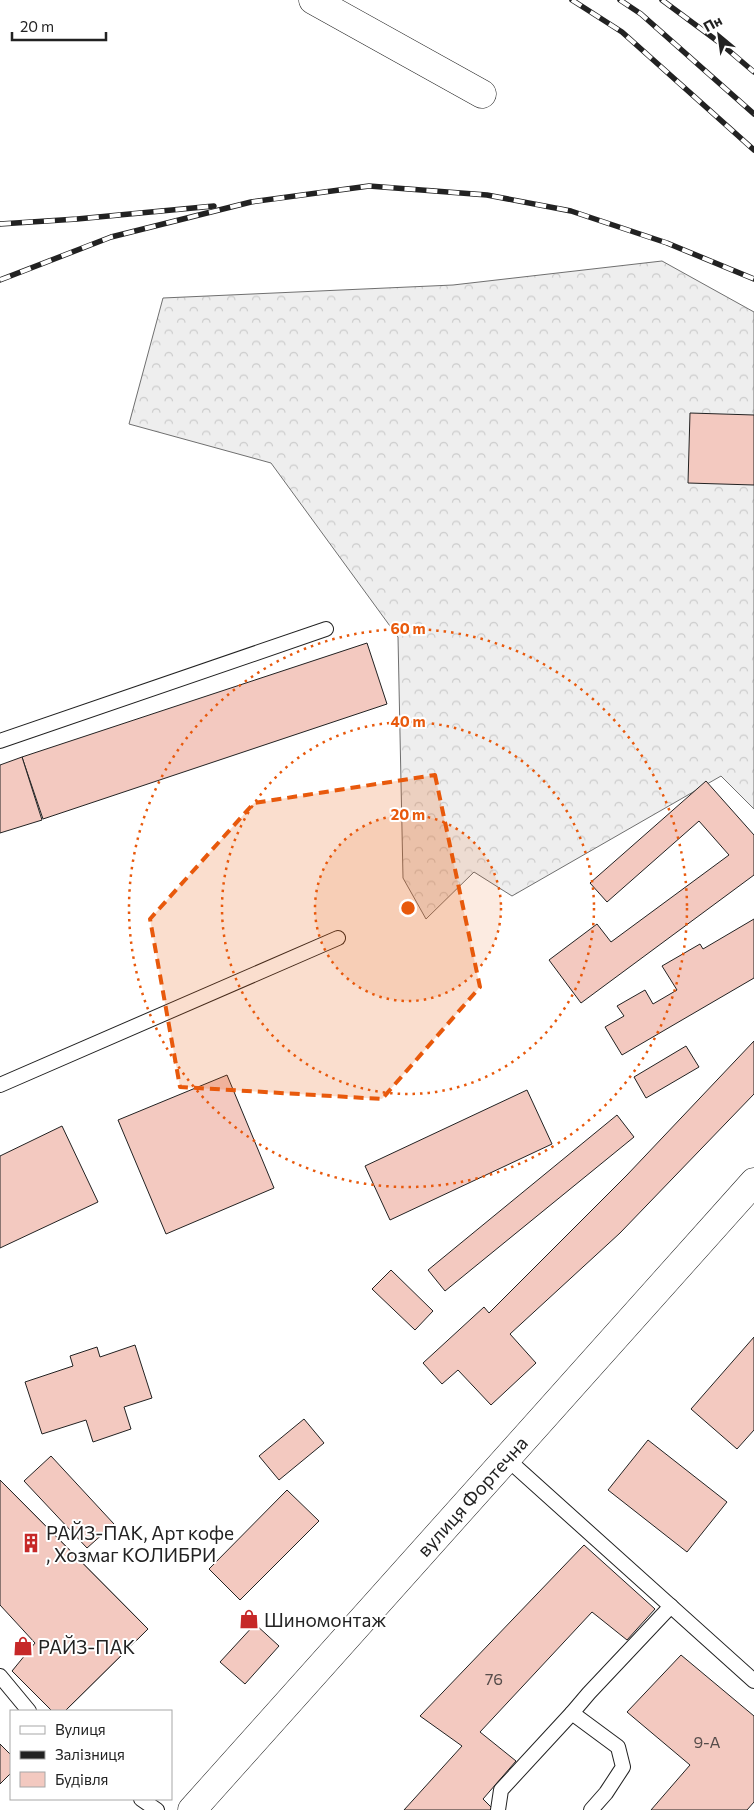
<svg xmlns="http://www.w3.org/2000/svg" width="754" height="1810" viewBox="0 0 754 1810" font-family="Commissioner,sans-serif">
<defs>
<pattern id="forest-crowns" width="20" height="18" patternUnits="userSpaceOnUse" patternTransform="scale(1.25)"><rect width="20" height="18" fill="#eee"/><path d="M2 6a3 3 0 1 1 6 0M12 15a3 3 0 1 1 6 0" fill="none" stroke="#ccc"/></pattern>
</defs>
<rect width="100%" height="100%" fill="#fff"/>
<path fill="url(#forest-crowns)" stroke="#6f6f6f" d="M 662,261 L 754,312 L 754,809 L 721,776 L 512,896 L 474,872 L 426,919 L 403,878 L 398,637 L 271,463 L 129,424 L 163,298 L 453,285 Z"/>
<g fill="#f3c9c0" stroke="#222">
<path d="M 690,413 L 754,415 L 754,485 L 688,483 Z"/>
<path d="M 367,643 L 387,704 L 43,819 L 22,757 Z"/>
<path d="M 22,757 L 42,820 L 0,833 L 0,765 Z"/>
<path d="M 706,781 L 754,835 L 754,875 L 581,1003 L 549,960 L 597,924 L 611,942 L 729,855 L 699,821 L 607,902 L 590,883 Z"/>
<path d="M 754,919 L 754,978 L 622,1055 L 605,1027 L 624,1016 L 617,1006 L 645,990 L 653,1004 L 677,990 L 662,966 L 700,944 L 703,949 Z"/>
<path d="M 754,1041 L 754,1094 L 620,1233 L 510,1334 L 536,1363 L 491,1405 L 458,1370 L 442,1384 L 423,1363 L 484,1307 L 489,1313 L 627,1175 Z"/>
<path d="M 686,1046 L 699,1067 L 646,1098 L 634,1077 Z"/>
<path d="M 227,1075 L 274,1188 L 166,1234 L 118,1120 Z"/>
<path d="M 527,1090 L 552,1144 L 390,1220 L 365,1166 Z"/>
<path d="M 617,1115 L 634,1137 L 445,1291 L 428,1270 Z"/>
<path d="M 62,1126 L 98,1202 L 0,1248 L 0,1156 Z"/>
<path d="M 391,1270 L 433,1311 L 415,1330 L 372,1289 Z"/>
<path d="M 754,1337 L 754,1430 L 737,1449 L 691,1409 Z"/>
<path d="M 135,1345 L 152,1398 L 124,1407 L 131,1429 L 93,1442 L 86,1420 L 42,1434 L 25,1382 L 73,1366 L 70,1356 L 97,1347 L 100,1357 Z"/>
<path d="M 304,1419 L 324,1443 L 279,1480 L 259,1456 Z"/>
<path d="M 648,1440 L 727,1502 L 687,1552 L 608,1490 Z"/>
<path d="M 51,1456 L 114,1524 L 87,1548 L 24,1481 Z"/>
<path d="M 0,1480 L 148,1629 L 65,1711 L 52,1711 L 12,1671 L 41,1642 L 0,1601 Z"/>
<path d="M 0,1480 L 148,1629 L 65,1711 L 52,1711 L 12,1671 L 35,1643 L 0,1605 Z"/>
<path d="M 287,1490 L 319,1521 L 240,1600 L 209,1569 Z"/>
<path d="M 584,1545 L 655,1609 L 627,1640 L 592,1612 L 480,1732 L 516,1761 L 483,1799 L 492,1808 L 490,1810 L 404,1810 L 462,1746 L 420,1716 Z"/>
<path d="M 255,1624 L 279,1646 L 245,1684 L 220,1662 Z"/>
<path d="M 681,1655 L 754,1716 L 754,1802 L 747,1810 L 651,1810 L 690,1765 L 627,1712 Z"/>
<path d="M 0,1744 L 11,1755 L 11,1773 L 0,1784 Z"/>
</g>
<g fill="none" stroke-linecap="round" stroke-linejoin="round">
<defs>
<g id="lane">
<path d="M 0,741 L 326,629"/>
<path d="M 0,1085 L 338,938"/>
<path d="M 506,1458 L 754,1681"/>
<path d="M 0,1676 L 29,1711"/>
<path d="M 141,1799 L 157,1810"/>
<path d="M 498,1810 L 501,1790 L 572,1713"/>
<path d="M 591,1810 L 606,1793 L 623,1767 L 618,1747 L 572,1713 L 589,1693 L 671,1606"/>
</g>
<path id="street" d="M 313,0 L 482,94"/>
<path id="secondary" d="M 192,1810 L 754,1182"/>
</defs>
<use href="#lane" stroke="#222" stroke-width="16"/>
<use href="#street" stroke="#222" stroke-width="29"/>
<use href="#secondary" stroke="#222" stroke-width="29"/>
<use href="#lane" stroke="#fff" stroke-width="14"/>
<use href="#street" stroke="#fff" stroke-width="28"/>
<use href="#secondary" stroke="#fff" stroke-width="28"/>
<defs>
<g id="rail">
<path d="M 572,0 L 622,32 L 754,150"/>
<path d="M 620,0 L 641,14 L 754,114"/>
<path d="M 662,0 L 720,43 L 754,72"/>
<path d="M 0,224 L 77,219 L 214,206"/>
<path d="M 0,280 L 111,237 L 251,202 L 369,186 L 487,195 L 571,211 L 667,243 L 754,279"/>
</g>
</defs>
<use href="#rail" stroke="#222" stroke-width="5.5"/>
<use href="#rail" stroke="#fff" stroke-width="4" stroke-dasharray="11" stroke-linecap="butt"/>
</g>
<path fill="#e8590c" fill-opacity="0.2" stroke="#e8590c" stroke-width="4" stroke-dasharray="10 6" stroke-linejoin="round" d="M 435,775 L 480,987 L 382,1099 L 180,1087 L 150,919 L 254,803 Z"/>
<circle cx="408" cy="908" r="93" fill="#e8590c" fill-opacity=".12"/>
<g fill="none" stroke="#e8590c" stroke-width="2.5" stroke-dasharray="2.5 5">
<circle cx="408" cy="908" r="93"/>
<circle cx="408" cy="908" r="186"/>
<circle cx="408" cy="908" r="279"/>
</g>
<defs>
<symbol id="building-bare" viewBox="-9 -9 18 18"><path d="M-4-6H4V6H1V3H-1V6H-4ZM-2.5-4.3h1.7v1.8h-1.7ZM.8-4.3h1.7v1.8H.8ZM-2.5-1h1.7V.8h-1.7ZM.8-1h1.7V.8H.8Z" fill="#c62828" stroke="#fff" stroke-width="2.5" paint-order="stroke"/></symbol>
<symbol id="shop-bare" viewBox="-9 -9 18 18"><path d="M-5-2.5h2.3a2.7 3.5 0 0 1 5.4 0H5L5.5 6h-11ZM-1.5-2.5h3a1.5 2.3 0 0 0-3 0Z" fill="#c62828" stroke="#fff" stroke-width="2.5" paint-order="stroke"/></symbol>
</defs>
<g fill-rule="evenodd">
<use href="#building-bare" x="17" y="1529" width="28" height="28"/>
<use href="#shop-bare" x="235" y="1605" width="28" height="28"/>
<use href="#shop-bare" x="9" y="1632" width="28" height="28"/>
</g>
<g text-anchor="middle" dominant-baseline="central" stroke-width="4" stroke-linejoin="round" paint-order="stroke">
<g font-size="16" fill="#564c4a">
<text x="494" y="1678">76</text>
<text x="707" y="1741">9-А</text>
</g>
<g font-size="19" fill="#222" stroke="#fff">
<text transform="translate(472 1496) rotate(-48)">вулиця Фортечна</text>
</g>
<g font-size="19" fill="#222" stroke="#fff" text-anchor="start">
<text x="46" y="1532">РАЙЗ-ПАК, Арт кофе<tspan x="46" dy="22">, Хозмаг КОЛИБРИ</tspan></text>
<text x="264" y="1619">Шиномонтаж</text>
<text x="38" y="1646">РАЙЗ-ПАК</text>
</g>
</g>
<circle cx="408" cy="908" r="8" fill="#e8590c" stroke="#fff" stroke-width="2.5"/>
<g font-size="15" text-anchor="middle" font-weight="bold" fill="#e8590c" stroke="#fff" stroke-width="4" stroke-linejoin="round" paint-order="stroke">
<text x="408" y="634">60 m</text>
<text x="408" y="727">40 m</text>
<text x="408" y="820">20 m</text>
</g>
<rect x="10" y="1710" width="162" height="90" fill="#ffffff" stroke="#a7a7a7"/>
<rect x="20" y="1726" width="25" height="8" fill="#ffffff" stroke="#a7a7a7"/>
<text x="55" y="1735" font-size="15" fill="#222222">Вулиця</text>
<rect x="20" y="1751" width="25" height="8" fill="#222222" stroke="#a7a7a7"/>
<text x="55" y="1760" font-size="15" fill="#222222">Залізниця</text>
<rect x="20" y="1772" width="25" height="15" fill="#f3c9c0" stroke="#a7a7a7"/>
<text x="55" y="1785" font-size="15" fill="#222222">Будівля</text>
<g transform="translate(719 35) rotate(331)" stroke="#ffffff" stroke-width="4" paint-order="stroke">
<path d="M0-4L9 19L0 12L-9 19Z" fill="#222222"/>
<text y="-8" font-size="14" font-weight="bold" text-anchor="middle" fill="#222222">Пн</text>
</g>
<path d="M12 32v8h94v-8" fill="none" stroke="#222222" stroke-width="2.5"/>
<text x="20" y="32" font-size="15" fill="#222222" stroke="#ffffff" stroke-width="4" paint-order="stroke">20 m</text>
</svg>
